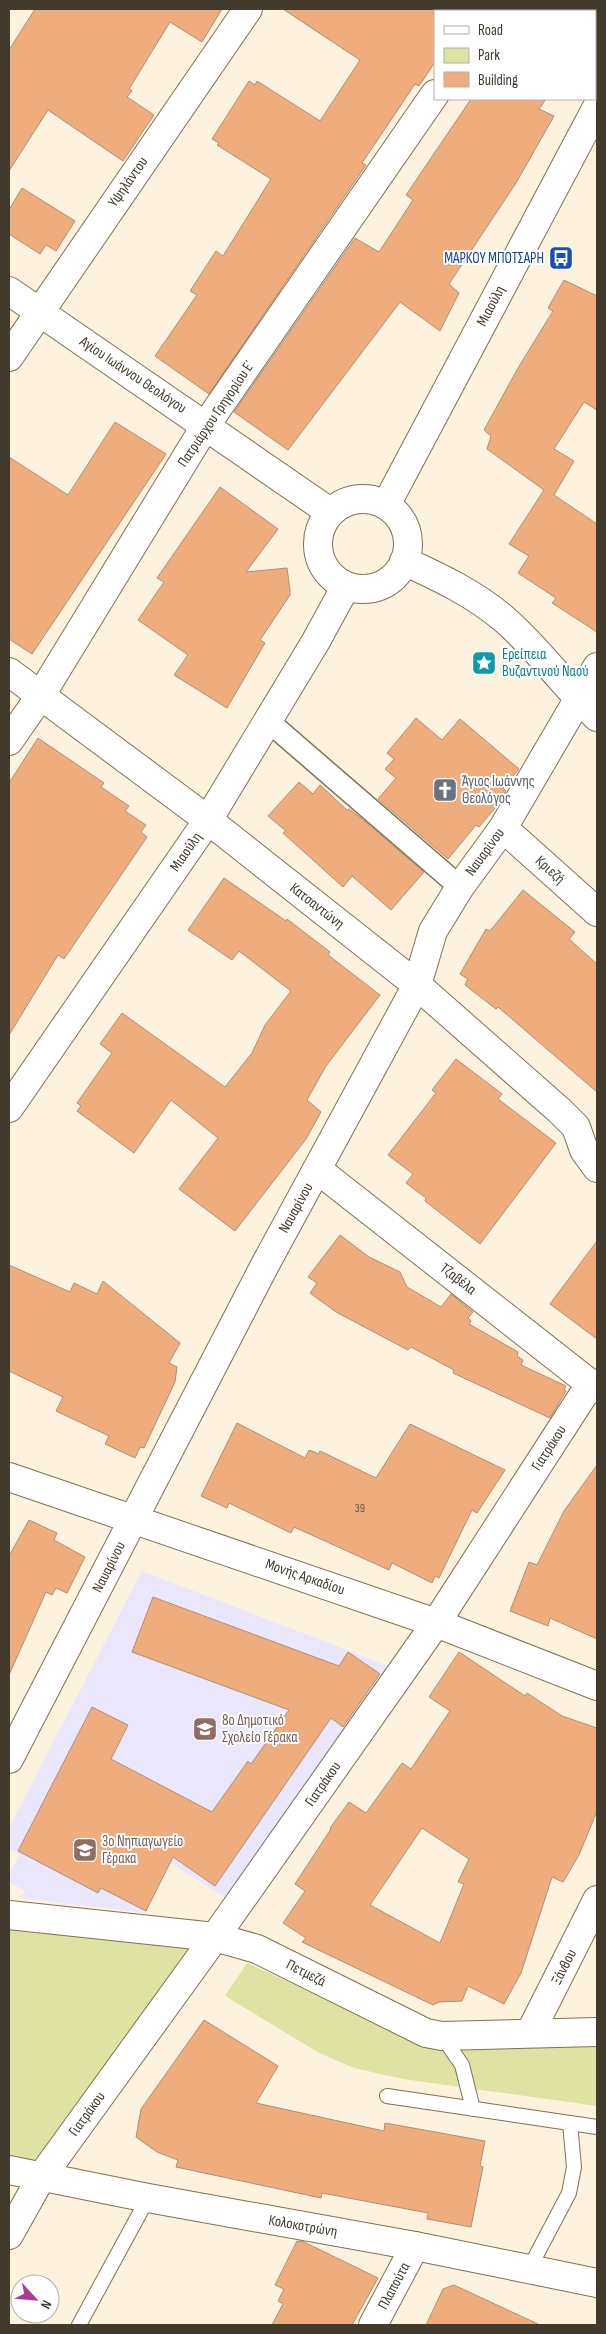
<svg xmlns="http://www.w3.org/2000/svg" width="606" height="2334" viewBox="0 0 606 2334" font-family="'Sofia Sans Condensed',sans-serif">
<rect width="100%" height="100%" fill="#fdf2de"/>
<path fill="#eae6fc" d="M 142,1571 L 388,1666 L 387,1673 L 229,1900 L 172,1864 L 169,1865 L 145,1913 L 21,1898 L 25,1890 L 9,1883 L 9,1876 L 19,1854 L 9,1849 L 9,1828 Z"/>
<g fill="#dee3a4">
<path d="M 9,1927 L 200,1948 L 49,2164 L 9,2156 Z"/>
<path d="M 247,1963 L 370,2018 L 597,2044 L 597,2106 L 403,2079 L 354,2068 L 319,2053 L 225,1996 Z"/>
</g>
<g fill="#efac7d" stroke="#ae8f7a" fill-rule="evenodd">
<path d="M 35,9 L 222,9 L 202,42 L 170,22 L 129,89 L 132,91 L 127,97 L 154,115 L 123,161 L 48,110 L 9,171 L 9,50 Z"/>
<path d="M 283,9 L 435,9 L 435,62 L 419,86 L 415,84 L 362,163 L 366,165 L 209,394 L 155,356 L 197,295 L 190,291 L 216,251 L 223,256 L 271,179 L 217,145 L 219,143 L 212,139 L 249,81 L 255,85 L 257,81 L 320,121 L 360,60 Z"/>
<path d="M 471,99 L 546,99 L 539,109 L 554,116 L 516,183 L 449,284 L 459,293 L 440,331 L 400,302 L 288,450 L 234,412 L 355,238 L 379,252 L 413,200 L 406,195 Z"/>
<path d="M 22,188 L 75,221 L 56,251 L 46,245 L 40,254 L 9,234 L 9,210 Z"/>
<path d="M 564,280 L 597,296 L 597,410 L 584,402 L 554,449 L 574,461 L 554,495 L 597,524 L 597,632 L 552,603 L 556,598 L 518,573 L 529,556 L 509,544 L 544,490 L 487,449 L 491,436 L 484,430 L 518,368 L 553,311 L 548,308 Z"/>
<path d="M 115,422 L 166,454 L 32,654 L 9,639 L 9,457 L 68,495 Z"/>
<path d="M 220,487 L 278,529 L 246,572 L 287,568 L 290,590 L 290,595 L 260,640 L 265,643 L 227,708 L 174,675 L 188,655 L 138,620 L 164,582 L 157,578 Z"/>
<path d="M 416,718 L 442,740 L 460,719 L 519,769 L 503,788 L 506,791 L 501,801 L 479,827 L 476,825 L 448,859 L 378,799 L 396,778 L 385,769 L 394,759 L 387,753 Z"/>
<path d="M 38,738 L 104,783 L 101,787 L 129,806 L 125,811 L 146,825 L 141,832 L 147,837 L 64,959 L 58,955 L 9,1035 L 9,783 Z"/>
<path d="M 299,782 L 313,794 L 320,785 L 348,811 L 349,809 L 361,818 L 424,872 L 391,910 L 352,876 L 343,887 L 283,833 L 286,831 L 268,816 Z"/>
<path d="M 224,878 L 286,921 L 287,919 L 330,952 L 328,955 L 380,995 L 326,1066 L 307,1100 L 321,1112 L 306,1139 L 235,1231 L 179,1189 L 218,1138 L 171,1100 L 134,1153 L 77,1111 L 81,1106 L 77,1103 L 112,1053 L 100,1044 L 122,1013 L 225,1087 L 252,1053 L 265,1025 L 291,991 L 239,951 L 232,960 L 188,930 Z"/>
<path d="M 523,890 L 575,932 L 569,939 L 597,964 L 597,1092 L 498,1007 L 496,1009 L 465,985 L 468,979 L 460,974 L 486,929 L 490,931 Z"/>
<path d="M 456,1059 L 502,1094 L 498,1099 L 556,1143 L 480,1244 L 425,1201 L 426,1198 L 406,1183 L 413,1174 L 388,1155 L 436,1093 L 432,1090 Z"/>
<path d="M 340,1235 L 369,1257 L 400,1272 L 407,1287 L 441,1307 L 451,1294 L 473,1312 L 468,1318 L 471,1321 L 469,1324 L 518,1352 L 517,1356 L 523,1360 L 521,1365 L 566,1386 L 564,1390 L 566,1391 L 550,1418 L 453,1373 L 454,1370 L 411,1347 L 408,1350 L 336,1312 L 310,1293 L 317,1283 L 308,1277 Z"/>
<path d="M 597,1241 L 597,1339 L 550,1304 Z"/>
<path d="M 9,1265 L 70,1292 L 74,1283 L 97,1294 L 103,1281 L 180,1343 L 169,1363 L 177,1367 L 175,1382 L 144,1448 L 140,1447 L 135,1458 L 105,1444 L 109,1436 L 56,1411 L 63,1397 L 9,1371 Z"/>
<path d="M 237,1423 L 305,1458 L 309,1450 L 319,1454 L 320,1451 L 376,1478 L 410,1424 L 505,1470 L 477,1513 L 472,1510 L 439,1578 L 435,1576 L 432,1583 L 392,1563 L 389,1570 L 294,1527 L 291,1533 L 229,1503 L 227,1508 L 201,1496 Z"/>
<path d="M 597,1465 L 597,1639 L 550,1618 L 548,1626 L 510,1611 L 529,1562 L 537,1565 L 564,1511 Z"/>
<path d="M 29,1520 L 57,1533 L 54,1540 L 85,1557 L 67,1593 L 56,1588 L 52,1595 L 46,1592 L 9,1675 L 9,1556 Z"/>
<path d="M 153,1597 L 339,1666 L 348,1652 L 380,1674 L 343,1727 L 331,1718 L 215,1886 L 173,1857 L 146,1911 L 101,1888 L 98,1893 L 18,1851 L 92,1707 L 128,1725 L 111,1759 L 212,1812 L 248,1761 L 251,1764 L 289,1710 L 132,1652 Z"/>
<path d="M 459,1652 L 525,1696 L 527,1693 L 562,1716 L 597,1728 L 597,1811 L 579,1855 L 563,1882 L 552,1877 L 521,1973 L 504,2004 L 468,1986 L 462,2001 L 439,2002 L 433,2005 L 302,1942 L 306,1938 L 283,1923 L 305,1891 L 295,1884 L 331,1829 L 330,1828 L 349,1802 L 366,1813 L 402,1763 L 411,1769 L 450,1711 L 429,1697 ZM 422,1828 L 469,1859 L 458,1882 L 464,1884 L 440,1943 L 370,1905 Z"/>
<path d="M 204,2020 L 278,2066 L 256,2103 L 384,2131 L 385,2123 L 485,2141 L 480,2166 L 483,2167 L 471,2227 L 427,2219 L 428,2213 L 322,2193 L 321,2198 L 176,2167 L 178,2160 L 157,2152 L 136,2137 L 141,2109 Z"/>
<path d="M 297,2241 L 304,2242 L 378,2278 L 352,2325 L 272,2325 L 283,2304 L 278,2301 L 284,2289 L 275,2285 Z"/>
<path d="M 454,2285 L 540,2325 L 426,2325 L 443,2289 Z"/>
</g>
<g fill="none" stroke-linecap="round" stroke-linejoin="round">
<defs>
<g id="service">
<path d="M 442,2036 L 462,2065 L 473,2109"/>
<path d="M 387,2096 L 597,2127"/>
<path d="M 529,2269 L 569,2193 L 574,2167 L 570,2123"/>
<path d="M 79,2325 L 148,2198"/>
</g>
<path id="pedestrian" d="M 268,721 L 460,887"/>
<g id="minor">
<path d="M 490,11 L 491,9"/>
<path d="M 9,291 L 330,512"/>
<path d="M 9,357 L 248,9"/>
<path d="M 404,561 C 439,577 475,594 504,619 C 538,648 564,686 597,717"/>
<path d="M 9,672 L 208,820 L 417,985 L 560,1111 L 576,1127 L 584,1150 L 597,1168"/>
<path d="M 9,741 L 41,695 L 206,425 L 435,94"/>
<path d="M 503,828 L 597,912"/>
<path d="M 318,1170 L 597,1389"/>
<path d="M 9,1477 L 436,1623 L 597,1686"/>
<path d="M 9,1759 L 266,1263 L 417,985 L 433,931 L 460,887 L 503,828 L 597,667"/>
<path d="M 9,1915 L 215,1937 L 257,1949 L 426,2033 L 442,2036 L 597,2032"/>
<path d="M 530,2033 L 597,1900"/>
<path d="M 9,2170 L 148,2198 L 415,2246 L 597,2283"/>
<path d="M 9,2235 L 42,2176 L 215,1937 L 436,1623 L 591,1383"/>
<path d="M 373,2325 L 415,2246"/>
</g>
<g id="tertiary">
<circle cx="363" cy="544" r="45"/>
<path d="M 386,505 L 597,107"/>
<path d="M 9,1108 L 208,820 L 316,641 L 346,586"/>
</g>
</defs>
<use href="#service" stroke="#817153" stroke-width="16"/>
<use href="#pedestrian" stroke="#817153" stroke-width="24"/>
<use href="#minor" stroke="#817153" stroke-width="30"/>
<use href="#tertiary" stroke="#817153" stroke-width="30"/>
<use href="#service" stroke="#fff" stroke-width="14"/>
<use href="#pedestrian" stroke="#fff" stroke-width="21"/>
<use href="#minor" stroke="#fff" stroke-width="28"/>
<use href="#tertiary" stroke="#fff" stroke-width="28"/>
</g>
<defs>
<symbol id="bus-square" viewBox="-11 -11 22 22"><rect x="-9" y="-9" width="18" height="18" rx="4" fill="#1a4fb4" stroke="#fff"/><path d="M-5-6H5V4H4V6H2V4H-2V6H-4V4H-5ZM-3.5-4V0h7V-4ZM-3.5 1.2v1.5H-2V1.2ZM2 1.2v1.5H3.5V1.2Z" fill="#fff"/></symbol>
<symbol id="sight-square" viewBox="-11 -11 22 22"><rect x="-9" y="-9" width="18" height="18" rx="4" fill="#0f9aa8" stroke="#fff"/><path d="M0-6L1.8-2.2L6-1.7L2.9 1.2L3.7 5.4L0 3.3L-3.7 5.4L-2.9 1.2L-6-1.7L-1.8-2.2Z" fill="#fff"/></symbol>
<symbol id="church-square" viewBox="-11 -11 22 22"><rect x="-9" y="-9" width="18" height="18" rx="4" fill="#6b7280" stroke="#fff"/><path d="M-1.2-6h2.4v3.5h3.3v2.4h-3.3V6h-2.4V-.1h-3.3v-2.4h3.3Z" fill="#fff"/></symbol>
<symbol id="school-square" viewBox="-11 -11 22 22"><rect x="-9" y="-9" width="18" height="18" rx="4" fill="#8d6e63" stroke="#fff"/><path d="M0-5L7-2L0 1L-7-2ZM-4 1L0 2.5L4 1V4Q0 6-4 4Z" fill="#fff"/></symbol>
</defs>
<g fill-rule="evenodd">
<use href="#bus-square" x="547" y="244" width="28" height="28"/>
<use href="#sight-square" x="470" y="649" width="28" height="28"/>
<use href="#church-square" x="431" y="776" width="28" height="28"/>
<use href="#school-square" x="191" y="1715" width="28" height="28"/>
<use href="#school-square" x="71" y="1836" width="28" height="28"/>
</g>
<g text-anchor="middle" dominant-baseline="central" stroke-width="4" stroke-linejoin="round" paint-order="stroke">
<g font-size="12" fill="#6c5641">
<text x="360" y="1508">39</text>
</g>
<g font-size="15" fill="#413a2d" stroke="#fff">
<text transform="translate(128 182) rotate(-55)">Υψηλάντου</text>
<text transform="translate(491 306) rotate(-62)">Μιαούλη</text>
<text transform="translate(133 375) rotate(34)">Αγίου Ιωάννου Θεολόγου</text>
<text transform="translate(216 414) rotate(-56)">Πατριάρχου Γρηγορίου Ε΄</text>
<text transform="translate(186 852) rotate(-55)">Μιαούλη</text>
<text transform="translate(485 852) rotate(-54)">Ναυαρίνου</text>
<text transform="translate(550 870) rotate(42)">Κριεζή</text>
<text transform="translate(317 906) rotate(38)">Κατσαντώνη</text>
<text transform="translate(296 1208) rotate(-61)">Ναυαρίνου</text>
<text transform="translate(458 1279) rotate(38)">Τζαβέλα</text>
<text transform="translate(549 1448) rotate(-57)">Γιατράκου</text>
<text transform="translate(109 1567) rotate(-63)">Ναυαρίνου</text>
<text transform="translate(305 1577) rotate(19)">Μονής Αρκαδίου</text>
<text transform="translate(323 1784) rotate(-55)">Γιατράκου</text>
<text transform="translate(564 1967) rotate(-63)">Ξάνθου</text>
<text transform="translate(306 1973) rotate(27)">Πετμεζά</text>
<text transform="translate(87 2114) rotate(-54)">Γιατράκου</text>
<text transform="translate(303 2226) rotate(10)">Κολοκοτρώνη</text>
<text transform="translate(394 2286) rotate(-62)">Πλαπούτα</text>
</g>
<g font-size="15" fill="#164399" stroke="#fff" text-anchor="end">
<text x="544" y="258">ΜΑΡΚΟΥ ΜΠΟΤΣΑΡΗ</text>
</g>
<g font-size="15" fill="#0d838f" stroke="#fff" text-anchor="start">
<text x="502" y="654">Ερείπεια<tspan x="502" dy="17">Βυζαντινού Ναού</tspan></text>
</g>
<g font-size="15" fill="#5b616d" stroke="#fff" text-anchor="start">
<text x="462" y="781">Άγιος Ιωάννης<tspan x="462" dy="17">Θεολόγος</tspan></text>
</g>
<g font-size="15" fill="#785e54" stroke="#fff" text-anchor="start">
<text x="222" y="1720">8ο Δημοτικό<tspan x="222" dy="17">Σχολείο Γέρακα</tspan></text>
<text x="102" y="1841">3ο Νηπιαγωγείο<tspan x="102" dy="17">Γέρακα</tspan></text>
</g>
</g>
<rect width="606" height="2334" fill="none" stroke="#413a2d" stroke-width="20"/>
<rect x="434" y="10" width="162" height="90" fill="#ffffff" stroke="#b3b0ab"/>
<rect x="444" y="26" width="25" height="8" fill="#ffffff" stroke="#b3b0ab"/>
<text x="478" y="35" font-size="15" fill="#413a2d">Road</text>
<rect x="444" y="48" width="25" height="15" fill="#dee3a4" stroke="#b3b0ab"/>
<text x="478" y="60" font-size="15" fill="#413a2d">Park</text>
<rect x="444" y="72" width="25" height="15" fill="#efac7d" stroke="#b3b0ab"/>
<text x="478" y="85" font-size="15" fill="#413a2d">Building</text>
<g transform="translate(35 2299) rotate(116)"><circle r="24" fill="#ffffff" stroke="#b3b0ab"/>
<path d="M0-4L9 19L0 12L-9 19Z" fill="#ac3994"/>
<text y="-8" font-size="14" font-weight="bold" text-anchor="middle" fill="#413a2d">N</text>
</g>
</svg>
